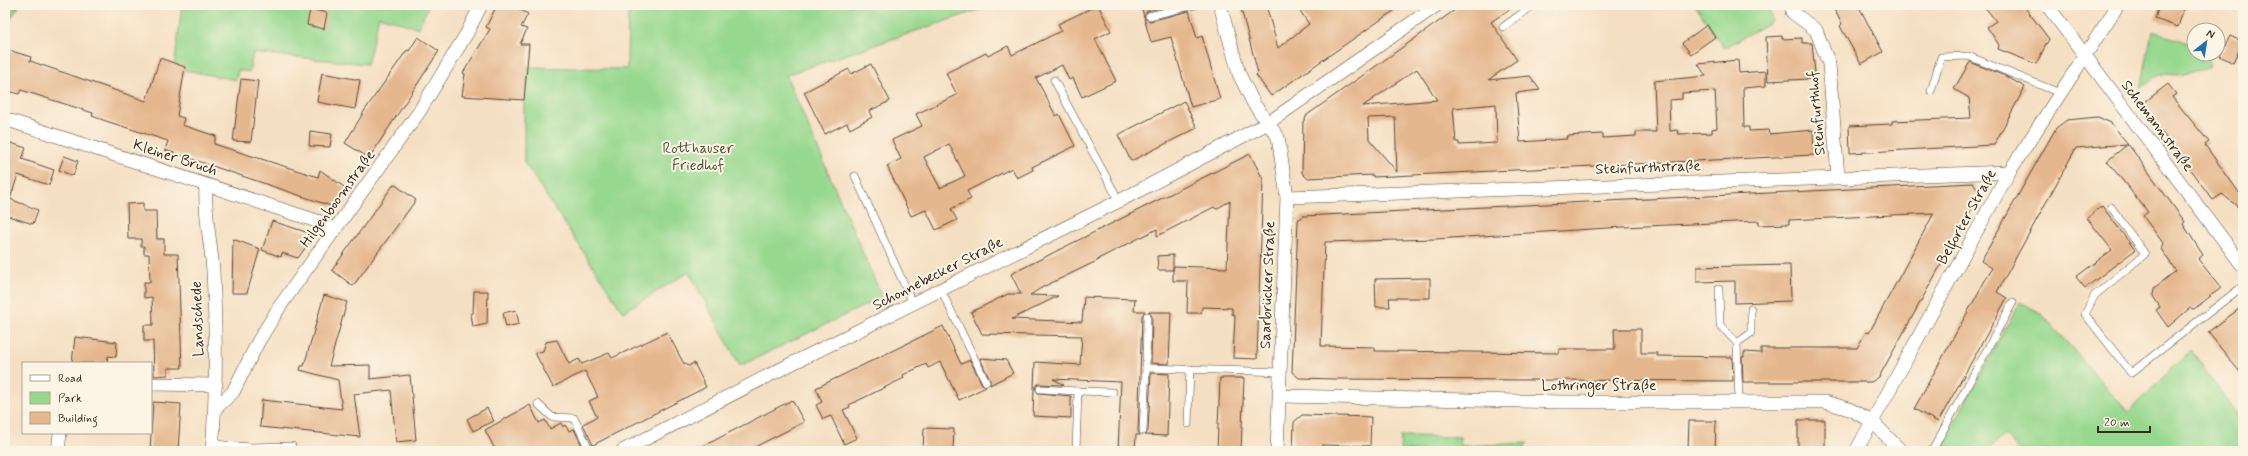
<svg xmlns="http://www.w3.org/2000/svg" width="2248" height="456" viewBox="0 0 2248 456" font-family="Mynerve,sans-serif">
<rect width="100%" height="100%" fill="#fcf5e5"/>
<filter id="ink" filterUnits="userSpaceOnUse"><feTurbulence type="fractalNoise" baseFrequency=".025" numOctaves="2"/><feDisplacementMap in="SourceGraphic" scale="8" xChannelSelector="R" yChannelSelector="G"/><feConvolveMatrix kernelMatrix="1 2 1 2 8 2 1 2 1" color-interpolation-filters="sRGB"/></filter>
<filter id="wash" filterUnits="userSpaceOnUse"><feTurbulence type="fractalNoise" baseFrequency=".012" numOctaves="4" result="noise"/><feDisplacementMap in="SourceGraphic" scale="16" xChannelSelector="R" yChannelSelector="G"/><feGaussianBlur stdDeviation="0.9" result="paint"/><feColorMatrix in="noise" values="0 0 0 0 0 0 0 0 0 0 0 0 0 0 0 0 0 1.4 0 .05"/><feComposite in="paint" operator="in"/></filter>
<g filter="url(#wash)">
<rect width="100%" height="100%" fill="#f5dfc2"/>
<g fill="#97d88f" stroke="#698156">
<path d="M 182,5 L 429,5 L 418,28 L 379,16 L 367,64 L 253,53 L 249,72 L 238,70 L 236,80 L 174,68 Z"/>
<path d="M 628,5 L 993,5 L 786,75 L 882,297 L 740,366 L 689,272 L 623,312 L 524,162 L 524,101 L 528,67 L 627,69 Z"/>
<path d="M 1695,5 L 1768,5 L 1772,21 L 1724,48 Z"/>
<path d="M 2152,31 L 2194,45 L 2194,54 L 2210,54 L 2209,68 L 2178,75 L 2159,74 L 2141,89 Z"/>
<path d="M 2020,302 L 2041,313 L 2128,412 L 2191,350 L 2243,424 L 2243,451 L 2020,451 L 2004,435 L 1987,451 L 1939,451 Z"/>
<path d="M 1401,436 L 1460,437 L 1461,446 L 1528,443 L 1522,451 L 1400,451 Z"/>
</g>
<path fill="#79b87a" stroke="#5a714c" d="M 5,5 L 20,5 L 5,28 Z"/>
<g id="blocks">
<g fill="#e5b78e" fill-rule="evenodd">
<path d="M 497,5 L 511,5 L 528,14 L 521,27 L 527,29 L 520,44 L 529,44 L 524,100 L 462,96 L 465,74 L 463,73 L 490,29 L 486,27 Z"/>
<path d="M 1098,5 L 1111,31 L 1095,39 L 1116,81 L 1082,97 L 1073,78 L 1069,80 L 1062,65 L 1036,78 L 1056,116 L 1059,114 L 1075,146 L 1032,167 L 1033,170 L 1017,178 L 1012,168 L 967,191 L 971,199 L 951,209 L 957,220 L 936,230 L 926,210 L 911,216 L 887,166 L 901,159 L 892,140 L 922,126 L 916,114 L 957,95 L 946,73 L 986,53 L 988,56 L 1008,46 L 1012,55 L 1061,31 L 1058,24 ZM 949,144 L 965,176 L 940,188 L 924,157 Z"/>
<path d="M 1141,5 L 1174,5 L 1147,11 L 1144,17 Z"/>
<path d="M 1240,5 L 1266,5 L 1278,48 L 1309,24 L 1296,5 L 1402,5 L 1271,96 L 1256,75 L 1258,73 Z"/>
<path d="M 1462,5 L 1516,5 L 1491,22 L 1517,60 L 1488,80 L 1530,76 L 1540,90 L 1516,93 L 1520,142 L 1567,139 L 1566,136 L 1603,134 L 1603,138 L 1636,136 L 1636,132 L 1656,132 L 1654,81 L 1706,76 L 1698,64 L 1738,60 L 1739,73 L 1766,71 L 1766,86 L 1743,88 L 1744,127 L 1749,127 L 1749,131 L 1768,130 L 1769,134 L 1813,130 L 1814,155 L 1373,177 L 1373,175 L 1307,178 L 1302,173 L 1303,122 L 1307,115 ZM 1417,69 L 1437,100 L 1363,106 L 1389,88 ZM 1715,91 L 1717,128 L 1712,129 L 1712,133 L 1678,134 L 1677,130 L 1670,131 L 1669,100 L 1682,99 L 1682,93 ZM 1496,104 L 1497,143 L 1459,145 L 1459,142 L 1456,142 L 1453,108 ZM 1395,117 L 1397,172 L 1369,139 L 1368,118 Z"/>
<path d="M 1832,5 L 1858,5 L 1883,52 L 1861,64 L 1840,26 L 1842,24 Z"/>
<path d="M 1983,5 L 2023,5 L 2049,39 L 2036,64 L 1998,49 L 1999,45 L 1987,27 L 1996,21 Z"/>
<path d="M 2159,5 L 2185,5 L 2178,27 L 2155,19 Z"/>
<path d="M 310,9 L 327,13 L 324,29 L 307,25 Z"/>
<path d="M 1189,11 L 1197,38 L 1202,36 L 1220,99 L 1191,107 L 1171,37 L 1151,42 L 1144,18 L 1150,21 Z"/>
<path d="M 1707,25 L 1715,37 L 1691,54 L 1682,43 Z"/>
<path d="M 1782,36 L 1782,39 L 1802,38 L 1802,43 L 1812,43 L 1815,73 L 1810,73 L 1810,79 L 1768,81 L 1766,37 Z"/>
<path d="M 2230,36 L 2243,42 L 2233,63 L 2220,56 Z"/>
<path d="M 418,37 L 439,51 L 369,158 L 345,143 L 365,110 L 407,50 L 409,51 Z"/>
<path d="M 5,49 L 31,57 L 30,61 L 146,101 L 160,58 L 185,67 L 177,116 L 184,118 L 182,125 L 216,136 L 214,144 L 318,177 L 320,170 L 347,189 L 337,203 L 331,206 L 165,150 L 168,141 L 106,121 L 92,116 L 93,113 L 21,90 L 19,94 L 5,90 Z"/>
<path d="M 1970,62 L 2005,76 L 2025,87 L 1994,145 L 1850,153 L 1849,126 L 1892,124 L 1892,121 L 1971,118 L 1969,98 L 1954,89 Z"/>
<path d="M 871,64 L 890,101 L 869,111 L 872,117 L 850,129 L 847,123 L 825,134 L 804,92 L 849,69 L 851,74 Z"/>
<path d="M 322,73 L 360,80 L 355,109 L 317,102 Z"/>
<path d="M 241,79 L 258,81 L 251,142 L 233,141 Z"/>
<path d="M 2168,84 L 2176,94 L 2172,97 L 2209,142 L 2205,145 L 2243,198 L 2243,211 L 2222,194 L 2213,200 L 2141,105 Z"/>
<path d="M 1184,101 L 1197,128 L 1131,161 L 1118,135 Z"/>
<path d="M 2098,117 L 2111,123 L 2128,144 L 2076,148 L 1997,292 L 2007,298 L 1938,422 L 1914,409 L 1992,268 L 1981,261 L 2056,128 L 2067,120 Z"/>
<path d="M 310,131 L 332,134 L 330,147 L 309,146 Z"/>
<path d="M 5,141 L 26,148 L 22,159 L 54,170 L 49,185 L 18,175 L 10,199 L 38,210 L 33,224 L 5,215 Z"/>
<path d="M 2128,144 L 2185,222 L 2183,224 L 2203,255 L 2198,259 L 2221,288 L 2194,309 L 2190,308 L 2168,327 L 2156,310 L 2160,307 L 2153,296 L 2154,288 L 2176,271 L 2161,249 L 2163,243 L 2143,216 L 2148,212 L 2107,161 Z"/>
<path d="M 1250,154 L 1263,179 L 1257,359 L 1233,358 L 1235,315 L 1232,314 L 1232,308 L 1202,307 L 1201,313 L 1187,313 L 1188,281 L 1173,281 L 1173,270 L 1158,270 L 1157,256 L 1173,255 L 1173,270 L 1174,266 L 1227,268 L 1230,201 L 1216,209 L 1214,207 L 1157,236 L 1157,229 L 1098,259 L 1099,260 L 1043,287 L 1030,295 L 1058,296 L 1012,319 L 1082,322 L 1084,297 L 1135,299 L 1134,311 L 1145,311 L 1142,316 L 1138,431 L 1140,435 L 1136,435 L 1135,451 L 1118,451 L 1121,382 L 1053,379 L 1064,385 L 1038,384 L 1035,388 L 1038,393 L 1071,396 L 1071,418 L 1033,416 L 1035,362 L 1080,365 L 1082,336 L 982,334 L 971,312 L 1008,294 L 1021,294 L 1011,274 Z"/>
<path d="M 64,156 L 78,161 L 73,176 L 59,170 Z"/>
<path d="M 1973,183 L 1980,194 L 1879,377 L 1871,382 L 1743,382 L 1742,357 L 1744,357 L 1744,352 L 1761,353 L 1761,348 L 1857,348 L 1866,332 L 1869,333 L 1934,213 L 1789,220 L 1789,224 L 1759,225 L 1759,221 L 1623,227 L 1435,239 L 1325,242 L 1321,346 L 1375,347 L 1375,351 L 1559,353 L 1559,349 L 1615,349 L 1614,329 L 1641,329 L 1641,353 L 1657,353 L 1657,356 L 1732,357 L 1733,381 L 1335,379 L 1299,378 L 1292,372 L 1298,220 L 1303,216 Z"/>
<path d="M 394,184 L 416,200 L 353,286 L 332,270 Z"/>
<path d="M 143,203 L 143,211 L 156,211 L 157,239 L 164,239 L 164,254 L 178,254 L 182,368 L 168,368 L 168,375 L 154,376 L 153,341 L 144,341 L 144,325 L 153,325 L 152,297 L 144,298 L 144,282 L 150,282 L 149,254 L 144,254 L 144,246 L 141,246 L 141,239 L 128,239 L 127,204 Z"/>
<path d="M 2102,206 L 2135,250 L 2085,288 L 2076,277 L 2112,250 L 2087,218 Z"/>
<path d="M 272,221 L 309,233 L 311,240 L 298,258 L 282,253 L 281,257 L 262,250 Z"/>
<path d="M 233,239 L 260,249 L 247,293 L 232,293 Z"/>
<path d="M 1790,265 L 1791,301 L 1735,303 L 1735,281 L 1697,282 L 1697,267 Z"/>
<path d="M 1430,278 L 1430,298 L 1389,298 L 1390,307 L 1376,307 L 1375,279 Z"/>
<path d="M 474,291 L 488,291 L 487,324 L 473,327 L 471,314 L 473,313 Z"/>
<path d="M 324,295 L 347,302 L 329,366 L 370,365 L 370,379 L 410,375 L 416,440 L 396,442 L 391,390 L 354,394 L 360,437 L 260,427 L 262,400 L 342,409 L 338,380 L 300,370 L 301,366 L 304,366 Z"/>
<path d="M 2243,306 L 2243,376 L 2208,332 Z"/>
<path d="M 516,310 L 519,324 L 506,327 L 503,313 Z"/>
<path d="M 1149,312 L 1171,312 L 1169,364 L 1151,363 L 1152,316 Z"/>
<path d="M 943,326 L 961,364 L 970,360 L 982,384 L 986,387 L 959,400 L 940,362 L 928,368 L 926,364 L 903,375 L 904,378 L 849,405 L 850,407 L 843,410 L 857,438 L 844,444 L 831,416 L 823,419 L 816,405 L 822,402 L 816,388 Z"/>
<path d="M 667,332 L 684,364 L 686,363 L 688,366 L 694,363 L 706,387 L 593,445 L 583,424 L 597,417 L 589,401 L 598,397 L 585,371 L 553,387 L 535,353 L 543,351 L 546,342 L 557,340 L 569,364 L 579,359 L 582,364 L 609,353 L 612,358 Z"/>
<path d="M 75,337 L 117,342 L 116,357 L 108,356 L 107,363 L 72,363 Z"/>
<path d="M 980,358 L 1006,360 L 1013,373 L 990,385 L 990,380 Z"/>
<path d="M 1151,373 L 1169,374 L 1167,436 L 1145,435 L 1148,431 Z"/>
<path d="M 1220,378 L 1244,378 L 1241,451 L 1217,451 Z"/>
<path d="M 792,400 L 804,422 L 747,451 L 694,451 Z"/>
<path d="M 153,402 L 181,404 L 178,451 L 150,451 Z"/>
<path d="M 530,405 L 539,423 L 545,420 L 550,429 L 561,423 L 563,427 L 565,425 L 569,431 L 574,429 L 584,450 L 496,451 L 485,430 Z"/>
<path d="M 487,408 L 494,421 L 473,431 L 467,419 Z"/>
<path d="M 1302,415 L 1371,417 L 1370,446 L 1322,445 L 1322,451 L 1293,451 L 1294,422 Z"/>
<rect x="1798" y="420" width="27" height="31"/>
<path d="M 1689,421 L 1716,421 L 1715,451 L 1688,451 Z"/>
<path d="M 924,428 L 954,429 L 953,451 L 923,451 Z"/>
</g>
</g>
</g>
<g filter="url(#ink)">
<use href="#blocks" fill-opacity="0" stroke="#574537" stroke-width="1"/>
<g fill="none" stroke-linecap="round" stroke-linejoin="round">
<defs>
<g id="service">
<path d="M 1149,16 L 1195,5"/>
<path d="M 1503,27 L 1533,5"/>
<path d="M 1054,80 L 1119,201"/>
<path d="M 1931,91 L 1941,57 L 1968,56 L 2060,93"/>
<path d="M 855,176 L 913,304"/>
<path d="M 2111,207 L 2145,254 L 2095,295 L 2085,314 L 2131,373 L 2243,286"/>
<path d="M 1719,289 L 1720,325 L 1737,343 L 1739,403"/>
<path d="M 941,290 L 986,382"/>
<path d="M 1147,316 L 1146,368 L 1282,372"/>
<path d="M 1737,343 L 1751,333 L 1751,309"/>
<path d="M 1040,389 L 1078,391"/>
<path d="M 538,404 L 552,417 L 574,418 L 590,451"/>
<path d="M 1188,424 L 1190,369"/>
<path d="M 1143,431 L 1146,368"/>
<path d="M 213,444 L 251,447 L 292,446"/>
<path d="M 1076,451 L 1078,391 L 1113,392"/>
<path d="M 1932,451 L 2013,302"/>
</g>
<g id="minor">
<path d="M 1220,5 L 1239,74 L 1254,104 L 1278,137 L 1287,197 L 1277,451"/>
<path d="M 2047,5 L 2243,266"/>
<path d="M 1792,12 L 1816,30 L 1829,64 L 1838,177"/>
<path d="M 5,119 L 323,223 L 335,230"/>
<path d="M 206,186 C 204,214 211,242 213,271 C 216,331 217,391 212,451"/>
<path d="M 1287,197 L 2009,172"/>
<path d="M 151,384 L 216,385"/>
<path d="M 1281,396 L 1563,402 L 1825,402 L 1849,409 L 1872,421 L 1901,451"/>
<path d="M 217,407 L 233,392 L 258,342 L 280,306 L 419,112 L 467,33 L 481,5"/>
<path d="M 58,451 L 60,433"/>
<path d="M 622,451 L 787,366 L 1119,201 L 1268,123 L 1437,5"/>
<path d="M 1856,451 L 2009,172 L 2118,5"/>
</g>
</defs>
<use href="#service" stroke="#574537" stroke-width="8"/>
<use href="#minor" stroke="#574537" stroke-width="14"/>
<use href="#service" stroke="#fff" stroke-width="7"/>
<use href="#minor" stroke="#fff" stroke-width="13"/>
</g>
</g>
<g text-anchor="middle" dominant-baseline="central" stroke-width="4" stroke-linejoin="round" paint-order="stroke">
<g font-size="15" fill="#3b2a1e" stroke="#fcf5e5">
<text transform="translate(1817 113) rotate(-95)">Steinfurthhof</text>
<text transform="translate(2157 126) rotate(53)">Schemannstraße</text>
<text transform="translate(175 158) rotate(18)">Kleiner Bruch</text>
<text transform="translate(1648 168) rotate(-2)">Steinfurthstraße</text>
<text transform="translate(338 199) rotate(-54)">Hilgenboomstraße</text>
<text transform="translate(1967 217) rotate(-61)">Belforter Straße</text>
<text transform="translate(938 274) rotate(-27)">Schonnebecker Straße</text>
<text transform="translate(1268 285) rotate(-88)">Saarbrücker Straße</text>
<text transform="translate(198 319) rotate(-92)">Landschede</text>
<text x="1599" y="386">Lothringer Straße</text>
</g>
<g font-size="15" fill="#52563a" stroke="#fcf5e5">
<text x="698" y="149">Rotthauser<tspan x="698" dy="17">Friedhof</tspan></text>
</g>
</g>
<rect width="2248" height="456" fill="none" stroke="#fcf5e5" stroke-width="20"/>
<rect x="22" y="362" width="130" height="72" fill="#fcf5e5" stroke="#afa495"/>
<rect x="30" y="375" width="20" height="6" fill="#ffffff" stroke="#afa495"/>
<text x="58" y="382" font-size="12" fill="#3b2a1e">Road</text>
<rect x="30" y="392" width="20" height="12" fill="#97d88f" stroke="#afa495"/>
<text x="58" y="402" font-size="12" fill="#3b2a1e">Park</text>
<rect x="30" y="412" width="20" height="12" fill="#e5b78e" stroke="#afa495"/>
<text x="58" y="422" font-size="12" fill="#3b2a1e">Building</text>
<g transform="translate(2206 42) rotate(30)"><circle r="19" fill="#fcf5e5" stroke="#afa495"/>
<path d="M0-3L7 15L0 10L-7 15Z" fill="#1f6fb2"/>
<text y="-6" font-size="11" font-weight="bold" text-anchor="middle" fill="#3b2a1e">N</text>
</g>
<path d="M2098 426v6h52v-6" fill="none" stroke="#3b2a1e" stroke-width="2"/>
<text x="2104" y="426" font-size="12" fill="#3b2a1e" stroke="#fcf5e5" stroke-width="3" paint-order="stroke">20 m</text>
</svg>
